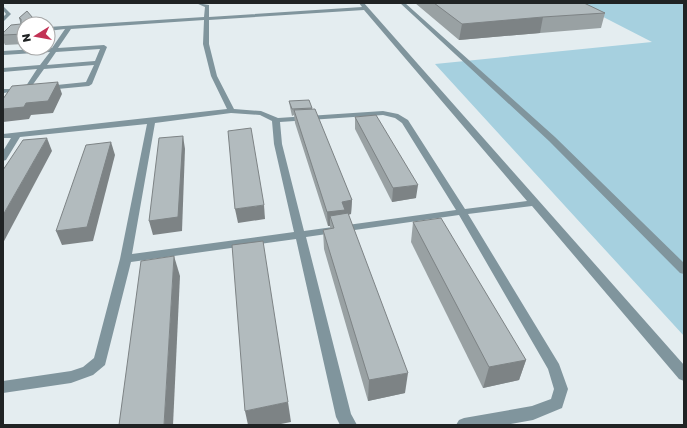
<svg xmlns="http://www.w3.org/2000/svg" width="687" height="428" viewBox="0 0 687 428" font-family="'Golos Text',sans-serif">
<rect width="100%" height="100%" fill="#e4edf0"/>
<path fill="#a6d0df" d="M 576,3 L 684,3 L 684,336 L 435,64 L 652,42 Z"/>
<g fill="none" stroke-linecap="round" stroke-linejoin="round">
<g fill="#80959d" fill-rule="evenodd">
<path d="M 196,3 L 209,5 L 209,17 L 362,7 L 359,3 L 364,3 L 684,365 L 684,381 L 679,379 L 532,206 L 468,214 L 559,364 L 568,389 L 562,408 L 533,420 L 505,425 L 456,425 L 459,420 L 464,418 L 532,406 L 551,399 L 554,389 L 548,369 L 459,215 L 306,237 L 351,414 L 357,425 L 340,425 L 336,417 L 296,239 L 131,262 L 105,365 L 93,375 L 71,383 L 3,393 L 3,381 L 71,371 L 83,367 L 94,358 L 120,259 L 147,124 L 20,137 L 6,160 L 3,161 L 3,151 L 11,138 L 3,138 L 3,134 L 227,109 L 211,76 L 203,44 L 204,20 L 71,29 L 58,48 L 104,45 L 107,47 L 92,84 L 89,86 L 47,90 L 44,88 L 47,86 L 86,82 L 94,65 L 44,69 L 29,90 L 3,93 L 3,89 L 24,89 L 37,69 L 3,72 L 3,68 L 40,65 L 50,52 L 3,55 L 3,51 L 52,48 L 65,29 L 48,31 L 48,27 L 204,17 L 205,7 ZM 364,10 L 527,201 L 465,209 L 408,120 L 398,114 L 383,111 L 278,118 L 261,111 L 234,109 L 217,76 L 209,44 L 209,20 ZM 100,49 L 95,61 L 47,65 L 56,52 ZM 231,113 L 260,115 L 272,121 L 274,144 L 294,232 L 132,254 L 155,123 ZM 383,115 L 395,118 L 402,123 L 456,210 L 304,231 L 282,144 L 280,122 Z"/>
<path d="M 400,3 L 405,3 L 555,137 L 684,263 L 684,274 L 680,273 L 549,141 Z"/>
<path d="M 3,6 L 11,14 L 3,22 L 3,17 L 6,14 L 3,10 Z"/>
</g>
</g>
<g fill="#99a1a3">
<path d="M 415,3 L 584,3 L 605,13 L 601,28 L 540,33 L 459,40 Z"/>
<path d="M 27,11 L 24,24 L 24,44 L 5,45 L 3,41 L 3,33 L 21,25 L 19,18 Z"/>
<path d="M 289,101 L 312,108 L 352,200 L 351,214 L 348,215 L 405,393 L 368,401 L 324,249 L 323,230 L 330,229 L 330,226 L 328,226 L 295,123 L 294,115 L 292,116 L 290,107 Z"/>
<path d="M 355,117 L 416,198 L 392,202 L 355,129 Z"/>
<path d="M 413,222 L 526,360 L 519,380 L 483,388 L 411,242 Z"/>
</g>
<g fill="#7d8385">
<path d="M 543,17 L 540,33 L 459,40 L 462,24 Z"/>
<path d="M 58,82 L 62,94 L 53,113 L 31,115 L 29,119 L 3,122 L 3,109 L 26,103 Z"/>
<path d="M 183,136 L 185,149 L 182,231 L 153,235 L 149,221 Z"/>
<path d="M 47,138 L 52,151 L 3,243 L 3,215 Z"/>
<path d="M 111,142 L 115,155 L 93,241 L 62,245 L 56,231 Z"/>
<path d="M 418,185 L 416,198 L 392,202 L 393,188 Z"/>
<path d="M 352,200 L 351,214 L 345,215 L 330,216 L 330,226 L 328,226 L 327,212 L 342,202 Z"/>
<path d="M 264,205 L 265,219 L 238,223 L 235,209 Z"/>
<path d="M 174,256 L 180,276 L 173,425 L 164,425 Z"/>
<path d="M 526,360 L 519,380 L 483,388 L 489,367 Z"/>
<path d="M 408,373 L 405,393 L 368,401 L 369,380 Z"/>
<path d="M 288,402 L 291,422 L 276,425 L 248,425 L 245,411 Z"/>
</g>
<g fill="#b2bbbe" stroke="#7d8385">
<path d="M 434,3 L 584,3 L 605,13 L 543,17 L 462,24 Z"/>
<path d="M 27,11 L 38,24 L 24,24 L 24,34 L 3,35 L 3,33 L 11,25 L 21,24 L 21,19 L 19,18 Z"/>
<path d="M 58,82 L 48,101 L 26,103 L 24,107 L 3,109 L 3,99 L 12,86 Z"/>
<path d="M 309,100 L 312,108 L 292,109 L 289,101 Z"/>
<path d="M 315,109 L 352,200 L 342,202 L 345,210 L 327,212 L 294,110 Z"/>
<path d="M 376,115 L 418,185 L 393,188 L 355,117 Z"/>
<path d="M 251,128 L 264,205 L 235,209 L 228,131 Z"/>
<path d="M 183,136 L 178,217 L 149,221 L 159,138 Z"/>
<path d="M 47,138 L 3,215 L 3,170 L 23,140 Z"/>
<path d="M 111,142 L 87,227 L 56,231 L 86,145 Z"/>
<path d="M 348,213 L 408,373 L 369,380 L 323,230 L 334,228 L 330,216 Z"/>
<path d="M 441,218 L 526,360 L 489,367 L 413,222 Z"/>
<path d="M 263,241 L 288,402 L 245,411 L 232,245 Z"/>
<path d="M 174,256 L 164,425 L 119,425 L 141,261 Z"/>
</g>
<rect width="687" height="428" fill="none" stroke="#202324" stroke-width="8"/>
<g transform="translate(36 36) rotate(259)"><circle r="19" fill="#ffffff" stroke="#a6a7a7"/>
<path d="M0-3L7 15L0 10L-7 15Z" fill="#c23255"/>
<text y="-6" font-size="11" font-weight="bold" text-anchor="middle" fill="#202324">N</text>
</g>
</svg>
